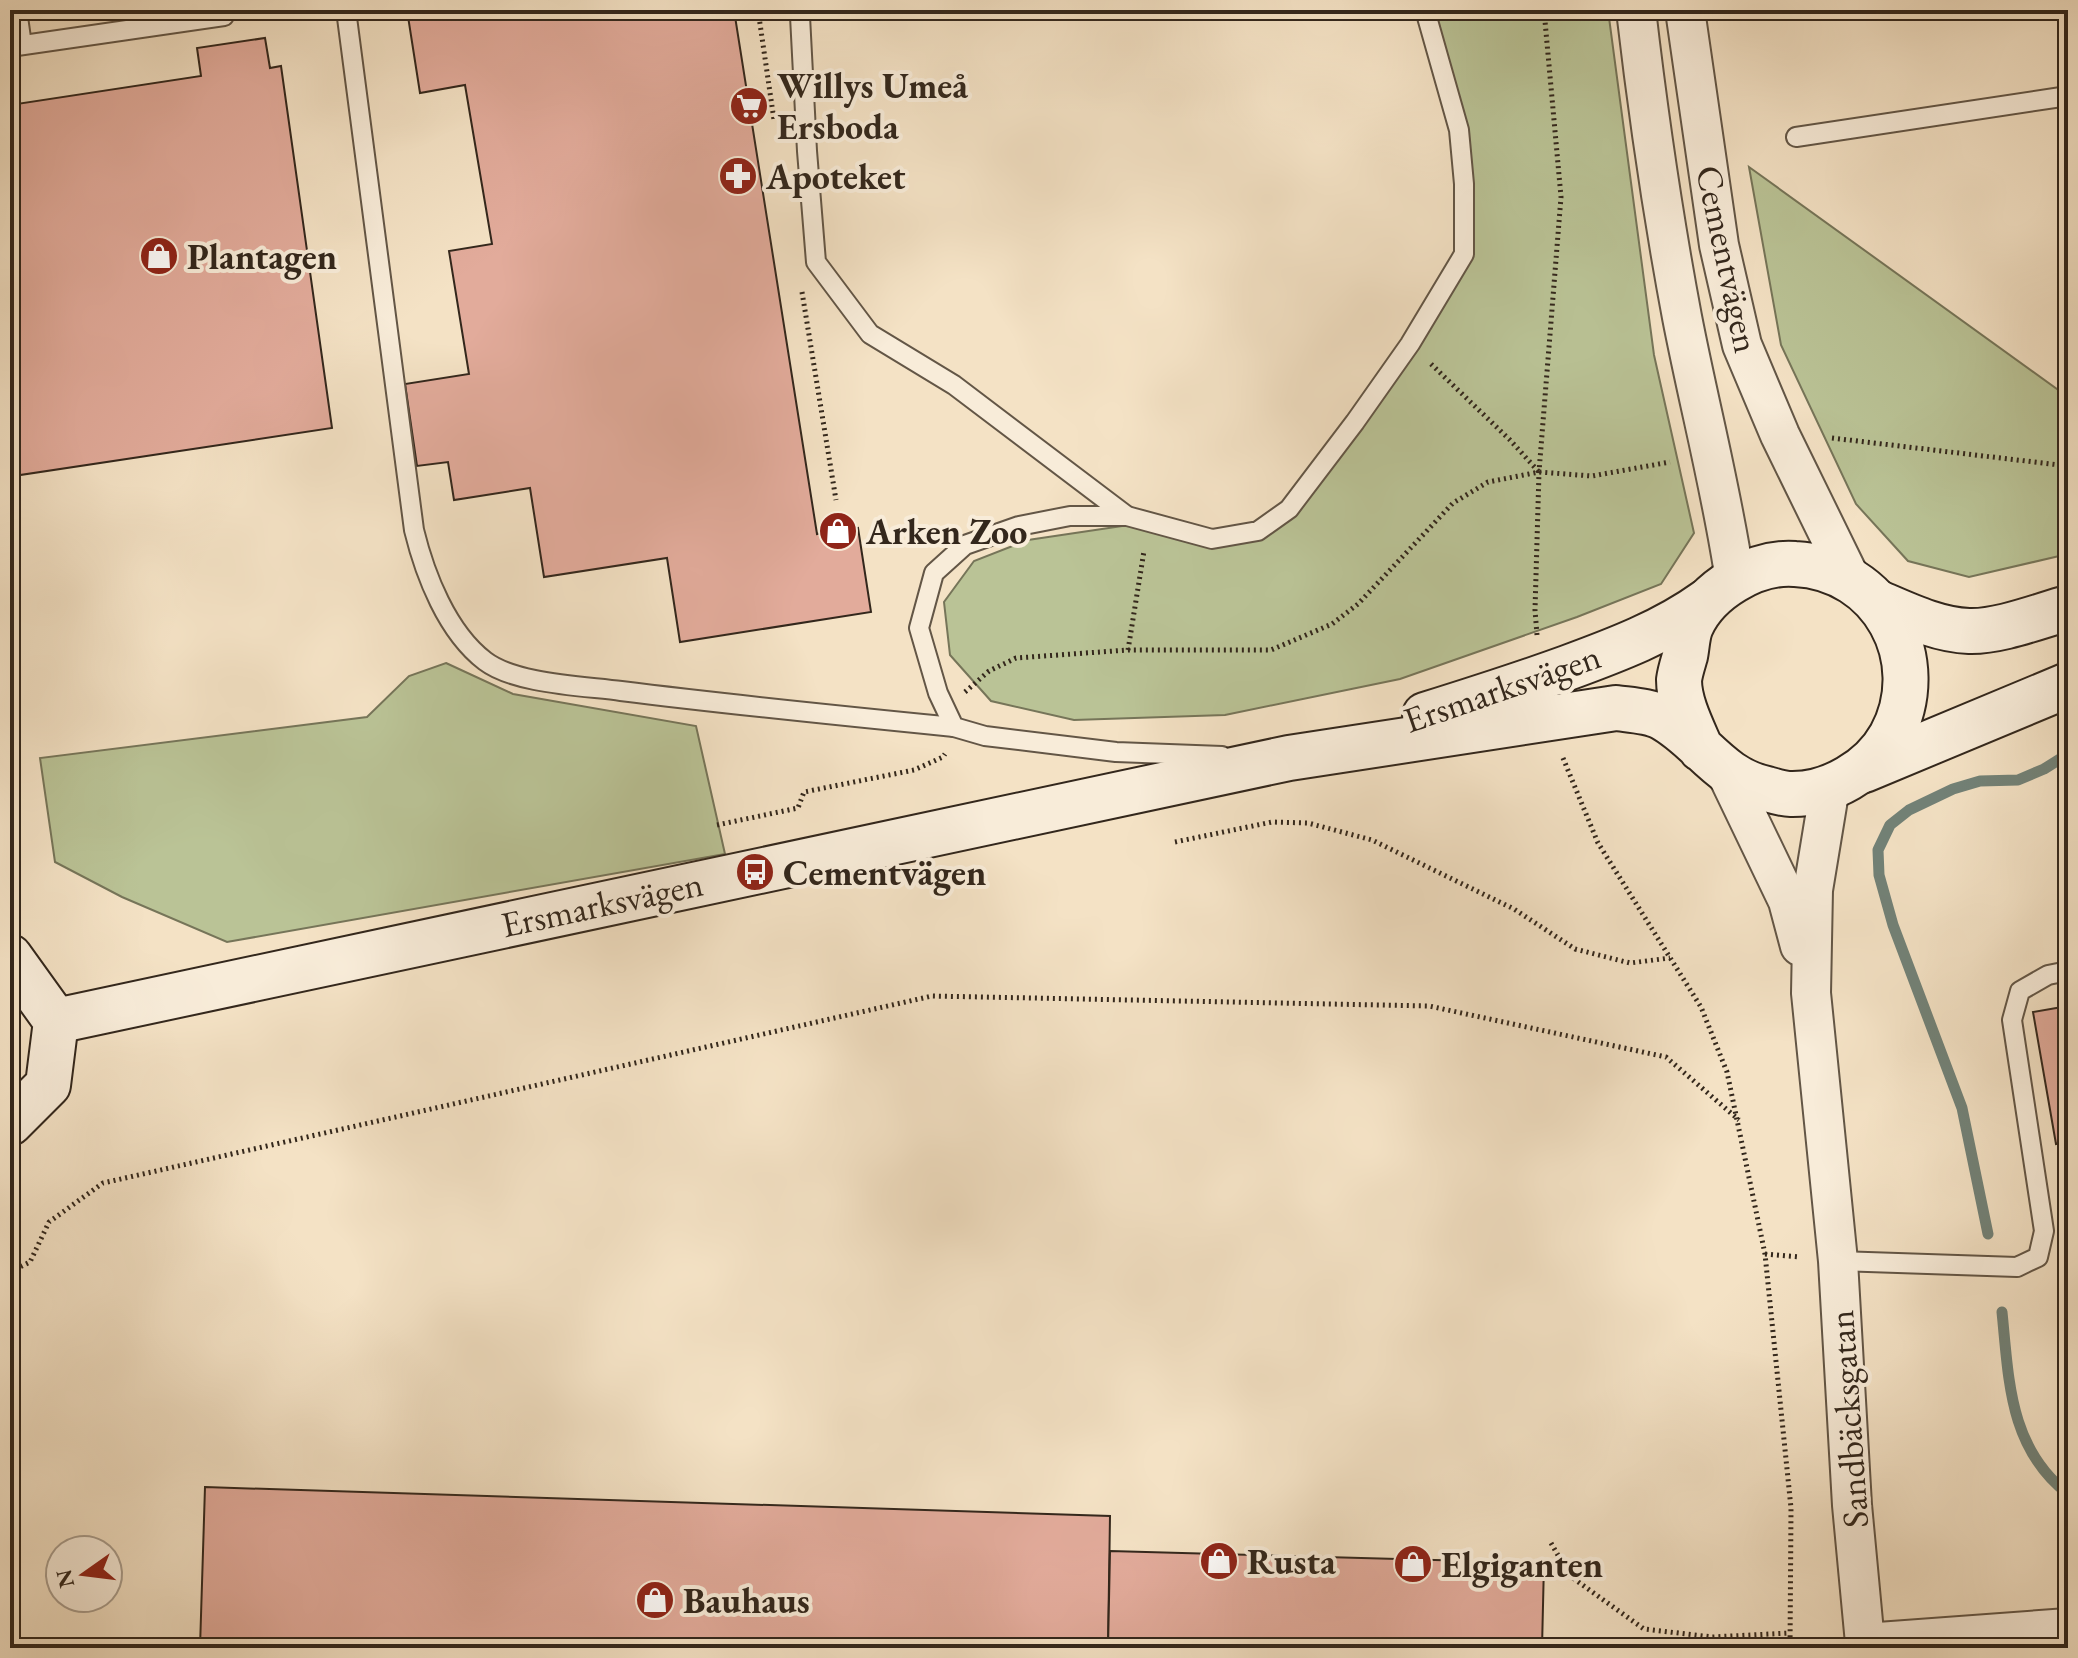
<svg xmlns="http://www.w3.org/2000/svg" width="2078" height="1658" viewBox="0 0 2078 1658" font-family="'EB Garamond',serif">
<rect width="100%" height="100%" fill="#f4e2c5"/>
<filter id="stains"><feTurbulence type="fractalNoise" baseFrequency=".0025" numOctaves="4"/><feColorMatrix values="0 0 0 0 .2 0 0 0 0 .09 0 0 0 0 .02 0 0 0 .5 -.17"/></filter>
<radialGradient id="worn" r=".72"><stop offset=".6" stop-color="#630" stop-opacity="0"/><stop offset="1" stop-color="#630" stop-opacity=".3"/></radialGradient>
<g fill="#bac396" stroke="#767559" stroke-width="2">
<path d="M 1425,10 L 1608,10 L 1654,355 L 1694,533 L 1661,584 L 1577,617 L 1400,679 L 1225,715 L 1074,720 L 991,701 L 950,655 L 944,602 L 974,561 L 1028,540 L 1149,522 L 1212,539 L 1289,509 L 1464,254 L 1464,184 Z"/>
<path d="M 1749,167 L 2068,397 L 2068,554 L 1969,577 L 1908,561 L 1856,504 L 1781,345 Z"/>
<path d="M 446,663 L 513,694 L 696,726 L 725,854 L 227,942 L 122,897 L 55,862 L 40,758 L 367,717 L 409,676 Z"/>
</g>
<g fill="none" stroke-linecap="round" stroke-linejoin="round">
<g stroke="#728278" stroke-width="11">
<path d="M 1988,1234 L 1962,1108 L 1893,925 L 1879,875 L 1878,850 L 1890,825 L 1909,810 L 1953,789 L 1980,781 L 2018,780 L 2044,769 L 2068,754"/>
<path d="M 2002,1312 C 2009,1381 2009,1448 2068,1494"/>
</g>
</g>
<g fill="#e2ab9b" stroke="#33271c" stroke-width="2">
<path d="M 407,10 L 734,10 L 817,534 L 858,528 L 871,612 L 680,642 L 667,558 L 544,577 L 530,488 L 454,500 L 448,462 L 417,466 L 405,384 L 469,374 L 449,251 L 492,244 L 465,85 L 420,93 Z"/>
<path d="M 265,38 L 270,68 L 281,66 L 332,428 L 20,475 L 10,407 L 10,105 L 201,76 L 197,48 Z"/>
<path d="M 2068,1006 L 2068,1142 L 2056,1144 L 2033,1012 Z"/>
<path d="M 205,1487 L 1110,1516 L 1108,1648 L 200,1648 Z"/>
<path d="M 1110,1551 L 1544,1563 L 1542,1648 L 1108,1648 Z"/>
</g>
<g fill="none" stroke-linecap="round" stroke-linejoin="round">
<defs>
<g id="lane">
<path d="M 17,10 L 22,45"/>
<path d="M 346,10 L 414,530 C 425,575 447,632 485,661 C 515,684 584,686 621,691 C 732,705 843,716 954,727"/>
<path d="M 804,10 L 800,16 L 807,151 L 816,262 L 870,334 L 954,385 L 1127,516 L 1212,539 L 1258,531 L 1289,509 L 1355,422 L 1410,344 L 1464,254 L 1464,184 L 1459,130 L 1425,10"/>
<path d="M 10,47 L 224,16 L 223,10"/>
<path d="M 1796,137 L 2068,96"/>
<path d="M 1127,516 L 1070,516 L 1019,526 L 965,545 L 934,573 L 919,628 L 938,693 L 954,727 L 985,736 L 1116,752 L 1222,756"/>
<path d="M 1838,1261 L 2017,1267 L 2038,1257 L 2044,1231 L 2012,1020 L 2020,991 L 2048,975 L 2068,971"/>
</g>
<g id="street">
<path d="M 1636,10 C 1648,113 1663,216 1682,317 C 1699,405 1722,491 1735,580"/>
<path d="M 1685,10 L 1719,245 L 1742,345 L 1780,435 L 1852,582"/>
<path d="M 1726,772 L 1788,901 L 1800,946"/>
<path d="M 1830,787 L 1813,890 L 1811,993 L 1838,1261 L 1852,1505 L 1865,1643 L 2068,1628"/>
</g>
<g id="secondary">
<path d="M 1879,603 C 1907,615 1938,630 1969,631 C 1999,632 2039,616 2068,608"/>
<path d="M 1425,715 C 1473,700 1520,685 1567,668 C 1616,650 1664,632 1707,601"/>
<path d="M 1864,770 L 2068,685"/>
<path d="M 10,957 L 56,1021 L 48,1085 L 10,1123"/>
<path d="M 56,1021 L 1289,758 L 1616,708 C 1630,710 1651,711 1663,718 C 1702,740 1719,779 1767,789 C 1774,791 1783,794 1790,794 C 1830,795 1872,770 1891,736 C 1932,660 1882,568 1795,564 C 1755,561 1707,590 1691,626 C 1687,635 1687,647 1685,656 C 1683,663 1680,672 1679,680 C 1679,703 1692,728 1701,749"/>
</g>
</defs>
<use href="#lane" stroke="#635646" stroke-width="22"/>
<use href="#street" stroke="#635646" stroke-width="42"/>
<use href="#secondary" stroke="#33271c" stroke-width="48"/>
<g stroke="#33271c" stroke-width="5" stroke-dasharray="2 4" stroke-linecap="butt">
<path d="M 758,10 L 774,120"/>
<path d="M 802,292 L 836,500"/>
<path d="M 1431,364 L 1510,440 L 1539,472"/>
<path d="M 1832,438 L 2068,466"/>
<path d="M 1537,635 L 1535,610 L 1539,472 L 1561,197 L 1544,10"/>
<path d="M 1128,650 L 1144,551"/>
<path d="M 965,692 L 989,671 L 1016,658 L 1128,650 L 1271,650 L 1332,624 L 1358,604 L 1453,503 L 1488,482 L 1539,472 L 1592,476 L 1670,462"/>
<path d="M 1563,758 L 1598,843 L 1701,1007 L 1727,1072 L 1765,1254 L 1791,1508 L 1790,1648"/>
<path d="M 717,825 L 798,808 L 804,792 L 914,770 L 943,757 L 945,754"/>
<path d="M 1175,842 L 1272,822 L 1308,823 L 1372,840 L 1514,909 L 1575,949 L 1630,963 L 1670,958"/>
<path d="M 1765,1254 L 1800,1257"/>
<path d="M 10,1272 L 30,1262 L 49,1222 L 103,1183 L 932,996 L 1429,1006 L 1666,1057 L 1739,1120"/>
<path d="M 1551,1543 L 1570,1576 L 1644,1629 L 1712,1637 L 1790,1633"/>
</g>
<use href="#lane" stroke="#f8ecd9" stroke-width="18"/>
<use href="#street" stroke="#f8ecd9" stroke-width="38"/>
<use href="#secondary" stroke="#f8ecd9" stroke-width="44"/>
</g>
<defs>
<symbol id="supermarket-disc" viewBox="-11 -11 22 22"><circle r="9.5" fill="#8f2418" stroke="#f8ecd9"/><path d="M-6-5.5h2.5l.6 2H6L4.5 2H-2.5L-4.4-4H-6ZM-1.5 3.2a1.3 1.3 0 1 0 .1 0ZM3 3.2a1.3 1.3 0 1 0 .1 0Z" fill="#fff"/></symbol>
<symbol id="pharmacy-disc" viewBox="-11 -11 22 22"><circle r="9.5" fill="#8f2418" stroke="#f8ecd9"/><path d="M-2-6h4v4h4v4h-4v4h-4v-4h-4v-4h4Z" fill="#fff"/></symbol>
<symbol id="shop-disc" viewBox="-11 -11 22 22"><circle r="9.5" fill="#8f2418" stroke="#f8ecd9"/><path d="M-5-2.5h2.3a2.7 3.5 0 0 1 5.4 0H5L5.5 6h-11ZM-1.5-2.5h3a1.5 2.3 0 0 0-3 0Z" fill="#fff"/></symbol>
<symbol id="bus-disc" viewBox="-11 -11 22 22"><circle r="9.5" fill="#8f2418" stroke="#f8ecd9"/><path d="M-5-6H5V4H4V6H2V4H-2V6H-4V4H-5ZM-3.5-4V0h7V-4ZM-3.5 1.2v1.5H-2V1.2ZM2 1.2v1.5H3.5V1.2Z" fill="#fff"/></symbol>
</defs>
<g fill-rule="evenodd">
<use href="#supermarket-disc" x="727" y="84" width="44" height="44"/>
<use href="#pharmacy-disc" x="716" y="154" width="44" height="44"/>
<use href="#shop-disc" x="137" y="234" width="44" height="44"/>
<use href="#shop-disc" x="816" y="509" width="44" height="44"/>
<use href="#bus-disc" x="733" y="850" width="44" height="44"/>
<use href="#shop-disc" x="1197" y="1539" width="44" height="44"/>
<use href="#shop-disc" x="1391" y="1542" width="44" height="44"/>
<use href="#shop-disc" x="633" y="1578" width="44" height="44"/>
</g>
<g text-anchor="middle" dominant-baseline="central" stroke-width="8" stroke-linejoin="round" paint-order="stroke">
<g font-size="36" font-weight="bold" fill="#33271c" stroke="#f8ecd9" text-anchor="start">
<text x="777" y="85">Willys Umeå<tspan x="777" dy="41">Ersboda</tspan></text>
<text x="766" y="176">Apoteket</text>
<text x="187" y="256">Plantagen</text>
<text x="866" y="531">Arken Zoo</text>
<text x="783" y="872">Cementvägen</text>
<text x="1247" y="1561">Rusta</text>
<text x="1441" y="1564">Elgiganten</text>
<text x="683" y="1600">Bauhaus</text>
</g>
<g font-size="36" fill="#33271c" stroke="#f8ecd9">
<text transform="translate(1728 259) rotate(78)">Cementvägen</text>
<text transform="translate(1502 688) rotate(-19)">Ersmarksvägen</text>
<text transform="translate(602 904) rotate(-12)">Ersmarksvägen</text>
<text transform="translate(1848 1419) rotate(-94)">Sandbäcksgatan</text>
</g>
</g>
<rect width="2078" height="1658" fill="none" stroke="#f4e2c5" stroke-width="40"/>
<rect x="12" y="12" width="2054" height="1634" fill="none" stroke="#33271c" stroke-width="4"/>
<rect x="20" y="20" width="2038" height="1618" fill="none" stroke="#33271c" stroke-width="2"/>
<g transform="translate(84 1574) rotate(256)"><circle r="38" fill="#f8ecd9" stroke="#a99d8d" stroke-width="2"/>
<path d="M0-6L14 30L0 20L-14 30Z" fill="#8f2418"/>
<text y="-12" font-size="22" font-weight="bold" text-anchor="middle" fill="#33271c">N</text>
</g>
<rect width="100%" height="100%" filter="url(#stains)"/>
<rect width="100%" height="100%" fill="url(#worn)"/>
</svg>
